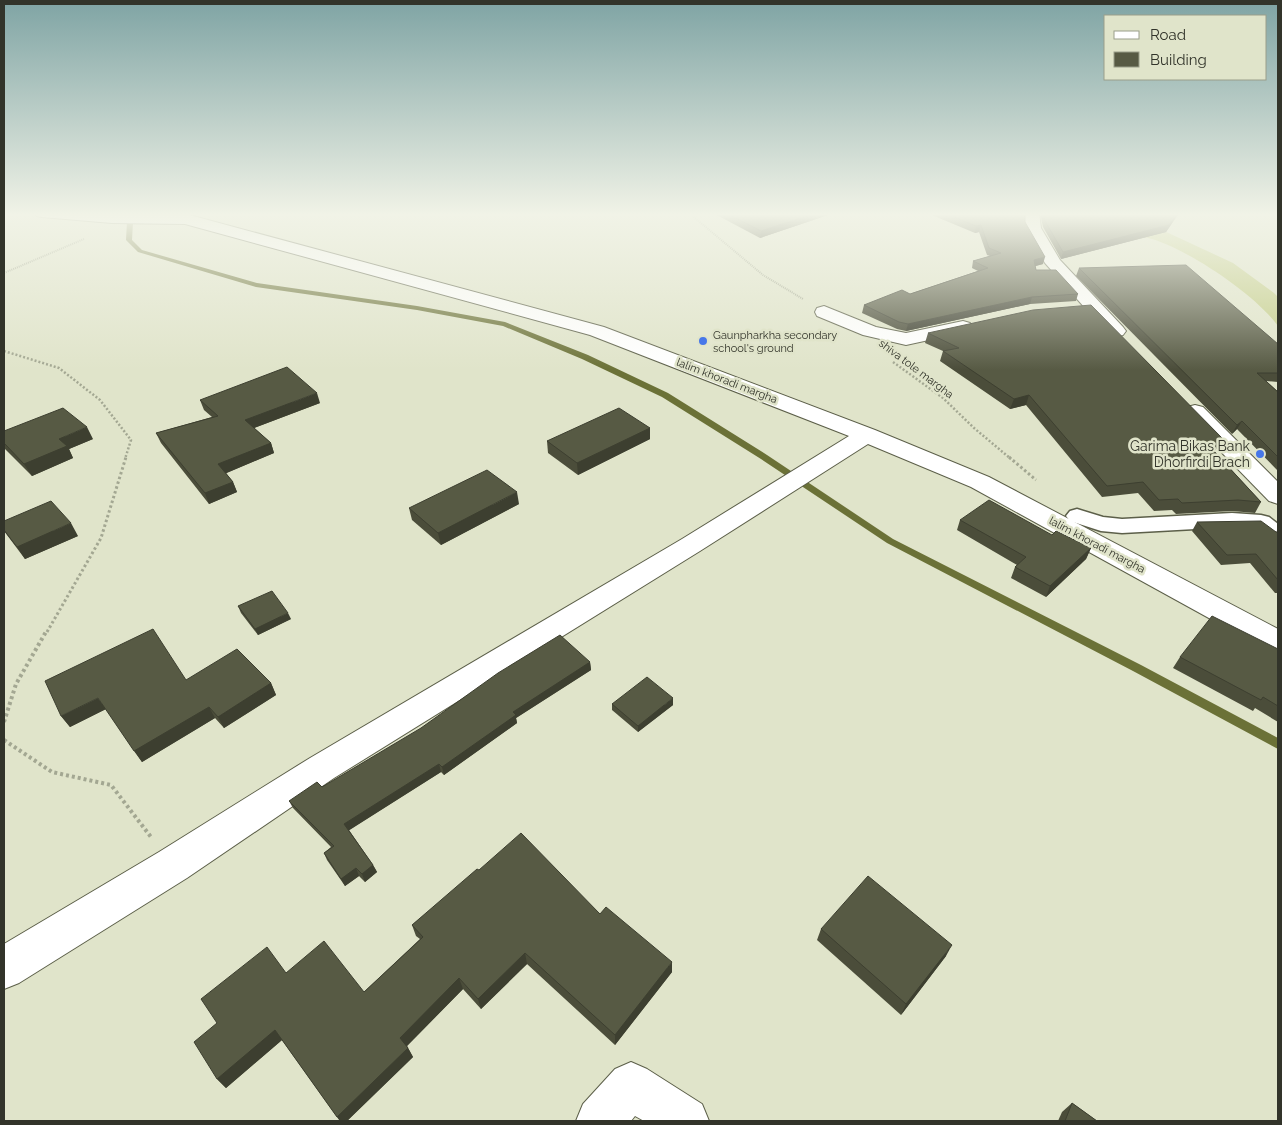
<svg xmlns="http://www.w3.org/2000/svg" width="1282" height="1125" viewBox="0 0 1282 1125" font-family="Raleway,sans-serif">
<rect width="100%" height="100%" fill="#e0e4ca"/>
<path fill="#c4cd89" d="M 1162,230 L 1233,263 L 1274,293 L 1278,297 L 1278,326 C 1256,295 1189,250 1152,239 C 1142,236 1131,235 1121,233 Z"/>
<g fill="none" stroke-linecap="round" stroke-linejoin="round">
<path fill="#6b7137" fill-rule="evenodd" d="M 130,220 L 133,222 L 132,240 L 142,250 L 257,283 L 417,306 L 505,322 L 588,355 L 668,393 L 767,455 L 893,539 L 1141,665 L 1278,738 L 1278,749 L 1133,671 L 887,543 L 761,459 L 662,397 L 582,359 L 503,326 L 417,310 L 256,287 L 138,252 L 126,240 L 127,222 Z"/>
<defs>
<path id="pedestrian" d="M 1077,509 L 1103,517 L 1122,519 L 1232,513 L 1261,515 L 1269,517 L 1278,524 L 1278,541 L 1270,539 L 1256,528 L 1232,527 L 1122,533 L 1101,531 L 1070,521 L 1066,516 L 1070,511 Z"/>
<g id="minor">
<path d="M 35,213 L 186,214 L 604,327 L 875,430 L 989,477 L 1278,629 L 1278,653 L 1267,650 L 971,487 L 868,444 L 700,551 L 334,778 L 187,878 L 19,983 L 4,989 L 4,944 L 159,852 L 310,758 L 682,539 L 849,436 L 590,335 L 185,224 L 112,223 L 42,217 L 37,216 Z"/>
<path d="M 824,306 L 876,327 L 906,333 L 963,321 L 970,323 L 973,327 L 970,331 L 906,345 L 863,335 L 817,316 L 815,312 L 817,308 Z"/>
<path d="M 631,1062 L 647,1069 L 702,1104 L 709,1121 L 644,1121 L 635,1116 L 631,1121 L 576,1121 L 583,1104 L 615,1069 Z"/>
</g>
<g id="tertiary">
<path d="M 1025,213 L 1039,213 L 1041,228 L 1060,260 L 1123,327 L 1126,331 L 1123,335 L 1116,337 L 1109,335 L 1045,263 L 1025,228 Z"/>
<path d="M 1195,405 L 1203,407 L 1278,482 L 1278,504 L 1269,501 L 1187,417 L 1184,412 L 1187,407 Z"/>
</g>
</defs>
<use href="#pedestrian" stroke="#5c5f49" stroke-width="3"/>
<use href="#minor" stroke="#5c5f49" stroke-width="2"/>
<use href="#tertiary" stroke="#5c5f49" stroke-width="2"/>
<g stroke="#a3a792" stroke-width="2" stroke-dasharray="1 1" stroke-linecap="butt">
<path d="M 689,213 L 763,275 L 803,299"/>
<path d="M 4,273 L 84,239"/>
</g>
<g stroke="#a3a792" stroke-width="2.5" stroke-dasharray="2 2" stroke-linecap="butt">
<path d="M 4,351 L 59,368 L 100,400 L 131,440 L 125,459"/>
<path d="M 893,362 L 943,398 L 974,428 L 1011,459"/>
</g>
<g stroke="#a3a792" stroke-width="3" stroke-dasharray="2.5 2.5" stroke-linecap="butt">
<path d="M 1009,457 L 1036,480"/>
<path d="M 47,632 L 101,538 L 126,457"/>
</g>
<g stroke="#a3a792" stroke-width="4" stroke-dasharray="3 3" stroke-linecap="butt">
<path d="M 4,722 L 16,684 L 47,630"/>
<path d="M 4,740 L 52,772 L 111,785 L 151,837"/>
</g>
<use href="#pedestrian" fill="#fff" fill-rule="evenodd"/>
<use href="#minor" fill="#fff" fill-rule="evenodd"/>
<use href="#tertiary" fill="#fff" fill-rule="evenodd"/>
</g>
<g fill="#4b4d3a">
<path d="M 713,213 L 834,213 L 760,238 Z"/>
<path d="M 927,213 L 1025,213 L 1025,222 L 1043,264 L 1035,266 L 1036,270 L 1078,294 L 1076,301 L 1030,304 L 906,331 L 897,329 L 862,313 L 864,305 L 910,294 L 978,271 L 972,268 L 973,261 L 990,256 L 987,255 L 979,232 L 975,233 Z"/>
<path d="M 1040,213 L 1179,213 L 1166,232 L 1061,259 L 1043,227 Z"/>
<path d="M 1079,268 L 1278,344 L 1278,382 L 1266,381 L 1278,392 L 1278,471 L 1237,429 L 1232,434 L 1076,276 Z"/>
<path d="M 928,333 L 1222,438 L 1216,449 L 1214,451 L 1261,502 L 1255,513 L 1232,511 L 1176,514 L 1172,510 L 1154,511 L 1138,493 L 1102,497 L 1026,405 L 1010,409 L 940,361 L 943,351 L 925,343 Z"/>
<path d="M 200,400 L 320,403 L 254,428 L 271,443 L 274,453 L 226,473 L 233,482 L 237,492 L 209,504 L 161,443 L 156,433 L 212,417 L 204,410 Z"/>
<path d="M 650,428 L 650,439 L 578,475 L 548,453 L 547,441 Z"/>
<path d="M 4,431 L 93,439 L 69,449 L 73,458 L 32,476 L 4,448 Z"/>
<path d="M 519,504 L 441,545 L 412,520 L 409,508 Z"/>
<path d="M 960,520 L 1052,535 L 1091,548 L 1086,559 L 1046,597 L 1011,578 L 1015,567 L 1017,565 L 957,530 Z"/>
<path d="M 4,521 L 78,536 L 25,559 L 4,531 Z"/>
<path d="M 1197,522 L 1278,532 L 1278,593 L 1275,593 L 1250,563 L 1221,565 L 1192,531 Z"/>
<path d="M 238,606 L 291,619 L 258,635 L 241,613 Z"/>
<path d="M 1278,649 L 1278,722 L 1255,708 L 1253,711 L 1173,668 L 1180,657 Z"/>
<path d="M 590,662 L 591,670 L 516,718 L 517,723 L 444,775 L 441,772 L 349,830 L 373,865 L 377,872 L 365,882 L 359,876 L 345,886 L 327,860 L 324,853 L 331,847 L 293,808 L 289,801 L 322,787 Z"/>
<path d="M 186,680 L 271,683 L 276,695 L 224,728 L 215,718 L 142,762 L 106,709 L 70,727 L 61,716 Z"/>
<path d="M 612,704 L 673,705 L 638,732 L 612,710 Z"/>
<path d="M 479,870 L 600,914 L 672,972 L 615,1045 L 527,964 L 481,1009 L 463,989 L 407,1046 L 413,1057 L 347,1121 L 340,1121 L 282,1040 L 226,1088 L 217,1079 L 286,973 L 364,992 L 420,939 L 416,936 L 412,925 Z"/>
<path d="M 821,929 L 946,956 L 901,1015 L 817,940 Z"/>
<path d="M 1072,1103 L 1097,1121 L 1058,1121 L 1062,1112 Z"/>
</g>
<g fill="#3d3f30">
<path d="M 816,213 L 834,213 L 760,238 L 761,231 Z"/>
<path d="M 1178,213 L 1179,213 L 1166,232 L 1061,259 L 1063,252 Z"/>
<path d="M 981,225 L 979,232 L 975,233 L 976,226 Z"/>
<path d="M 1045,257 L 1043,264 L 1032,267 L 1034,260 Z"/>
<path d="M 1032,297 L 1030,304 L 906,331 L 908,324 Z"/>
<path d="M 317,393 L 320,403 L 249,430 L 245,420 Z"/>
<path d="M 1029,395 L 1026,405 L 1010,409 L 1014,399 Z"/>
<path d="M 1242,421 L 1237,429 L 1232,434 L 1237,425 Z"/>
<path d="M 87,427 L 93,439 L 69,449 L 73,458 L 32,476 L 24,464 L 59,439 Z"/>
<path d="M 650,428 L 650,439 L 578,475 L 577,463 Z"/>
<path d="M 1222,438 L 1216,449 L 1206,459 L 1211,448 Z"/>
<path d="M 271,443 L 274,453 L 222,475 L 218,464 Z"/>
<path d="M 233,482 L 237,492 L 209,504 L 205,493 Z"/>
<path d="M 517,492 L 519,504 L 441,545 L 438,533 Z"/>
<path d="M 71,523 L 78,536 L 25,559 L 17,547 Z"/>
<path d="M 1091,548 L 1086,559 L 1046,597 L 1050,586 Z"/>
<path d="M 288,613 L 291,619 L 258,635 L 255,629 Z"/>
<path d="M 590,662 L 591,670 L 516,718 L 517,723 L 444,775 L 442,767 L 513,712 Z"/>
<path d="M 271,683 L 276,695 L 224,728 L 218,717 Z"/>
<path d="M 98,698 L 106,709 L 70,727 L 61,716 Z"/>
<path d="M 673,698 L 673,705 L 638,732 L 638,726 Z"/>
<path d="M 209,707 L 215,718 L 142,762 L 134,751 Z"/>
<path d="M 439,764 L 441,772 L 348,831 L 344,824 Z"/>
<path d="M 373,865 L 377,872 L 365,882 L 362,874 Z"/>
<path d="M 356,868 L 359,876 L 345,886 L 341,879 Z"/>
<path d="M 952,945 L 946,956 L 901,1015 L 906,1004 Z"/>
<path d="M 525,953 L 527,964 L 481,1009 L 478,999 Z"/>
<path d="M 672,962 L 672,972 L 615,1045 L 615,1035 Z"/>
<path d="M 459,978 L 463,989 L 405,1048 L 400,1038 Z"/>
<path d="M 275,1030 L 282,1040 L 226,1088 L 217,1079 Z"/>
<path d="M 408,1048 L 413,1057 L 347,1121 L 340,1121 L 337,1117 Z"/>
</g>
<g fill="#575a44" stroke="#3d3f30">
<path d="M 726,213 L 816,213 L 761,231 Z"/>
<path d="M 944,213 L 1025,213 L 1025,222 L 1045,257 L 1034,260 L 1036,270 L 1056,270 L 1078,294 L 1032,297 L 908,324 L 899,322 L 864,305 L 902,290 L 910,294 L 988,268 L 973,261 L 1001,253 L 989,248 L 981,225 L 976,226 Z"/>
<path d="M 1043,213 L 1178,213 L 1169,225 L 1063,252 L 1045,221 Z"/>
<path d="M 1186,265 L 1278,344 L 1278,373 L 1257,373 L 1278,392 L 1278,457 L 1242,421 L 1237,425 L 1079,268 Z"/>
<path d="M 1091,305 L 1222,438 L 1211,448 L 1261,502 L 1238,500 L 1182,503 L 1178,499 L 1159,500 L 1143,482 L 1107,486 L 1029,395 L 1014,399 L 943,351 L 959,348 L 928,333 L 1033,310 Z"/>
<path d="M 287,367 L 317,393 L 245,420 L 271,443 L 218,464 L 233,482 L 205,493 L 156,433 L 218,416 L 200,400 Z"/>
<path d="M 63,408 L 87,427 L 59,439 L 67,446 L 24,464 L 4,443 L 4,431 Z"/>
<path d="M 619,408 L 650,428 L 577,463 L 547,441 Z"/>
<path d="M 487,470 L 517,492 L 438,533 L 409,508 Z"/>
<path d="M 989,500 L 1052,535 L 1056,531 L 1091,548 L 1050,586 L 1015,567 L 1026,557 L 960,520 Z"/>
<path d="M 51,501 L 71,523 L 17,547 L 4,530 L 4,521 Z"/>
<path d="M 1261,521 L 1276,532 L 1278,532 L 1278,580 L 1256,554 L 1227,555 L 1197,522 Z"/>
<path d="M 272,591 L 288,613 L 255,629 L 238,606 Z"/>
<path d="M 1212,616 L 1278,649 L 1278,706 L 1263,697 L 1261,700 L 1180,657 Z"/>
<path d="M 153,629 L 186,680 L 237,649 L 271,683 L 218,717 L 209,707 L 134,751 L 98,698 L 61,716 L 45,681 Z"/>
<path d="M 560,635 L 590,662 L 513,712 L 516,715 L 442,767 L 439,764 L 344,824 L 373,865 L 362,874 L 356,868 L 341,879 L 324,853 L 334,846 L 289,801 L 317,782 L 322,787 L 421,728 L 498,673 Z"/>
<path d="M 647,677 L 673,698 L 638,726 L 612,704 Z"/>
<path d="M 521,833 L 600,914 L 606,907 L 672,962 L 615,1035 L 525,953 L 478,999 L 459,978 L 400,1038 L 408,1048 L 337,1117 L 275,1030 L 217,1079 L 194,1042 L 217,1023 L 201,999 L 267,947 L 286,973 L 324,941 L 364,992 L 423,937 L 412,925 L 477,869 L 479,870 Z"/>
<path d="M 868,876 L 952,945 L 906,1004 L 821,929 Z"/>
<path d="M 1072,1103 L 1097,1121 L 1065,1121 Z"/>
</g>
<linearGradient id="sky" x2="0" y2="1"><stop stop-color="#7fa4a4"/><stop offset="0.58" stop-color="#f1f3e7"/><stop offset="1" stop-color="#f1f3e7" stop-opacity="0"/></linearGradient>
<rect width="1282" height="370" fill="url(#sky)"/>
<g fill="#4777e9" stroke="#e0e4ca" stroke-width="2">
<circle cx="703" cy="341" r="5"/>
<circle cx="1260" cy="454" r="5"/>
</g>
<g text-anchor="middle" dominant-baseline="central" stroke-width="5" stroke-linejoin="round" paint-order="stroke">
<g font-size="11" fill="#32342a" stroke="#e0e4ca" text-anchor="start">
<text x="713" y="335">Gaunpharkha secondary<tspan x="713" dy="13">school's ground</tspan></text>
</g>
<g font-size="11" fill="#32342a" stroke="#e0e4ca">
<text transform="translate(916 369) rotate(37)">shiva tole margha</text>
<text transform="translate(727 381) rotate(21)">lalim khoradi margha</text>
<text transform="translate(1097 545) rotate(28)">lalim khoradi margha</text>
</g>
<g font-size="14" fill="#32342a" stroke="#e0e4ca" text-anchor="end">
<text x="1250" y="446">Garima Bikas Bank<tspan x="1250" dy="16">Dhorfirdi Brach</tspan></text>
</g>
</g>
<rect width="1282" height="1125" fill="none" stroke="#32342a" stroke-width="10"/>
<rect x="1104" y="15" width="162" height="65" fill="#e0e4ca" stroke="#9a9e8a"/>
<rect x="1114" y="31" width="25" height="8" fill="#ffffff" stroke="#9a9e8a"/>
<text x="1150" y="40" font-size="15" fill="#32342a">Road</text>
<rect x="1114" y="52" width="25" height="15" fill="#575a44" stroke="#9a9e8a"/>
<text x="1150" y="65" font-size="15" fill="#32342a">Building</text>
</svg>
